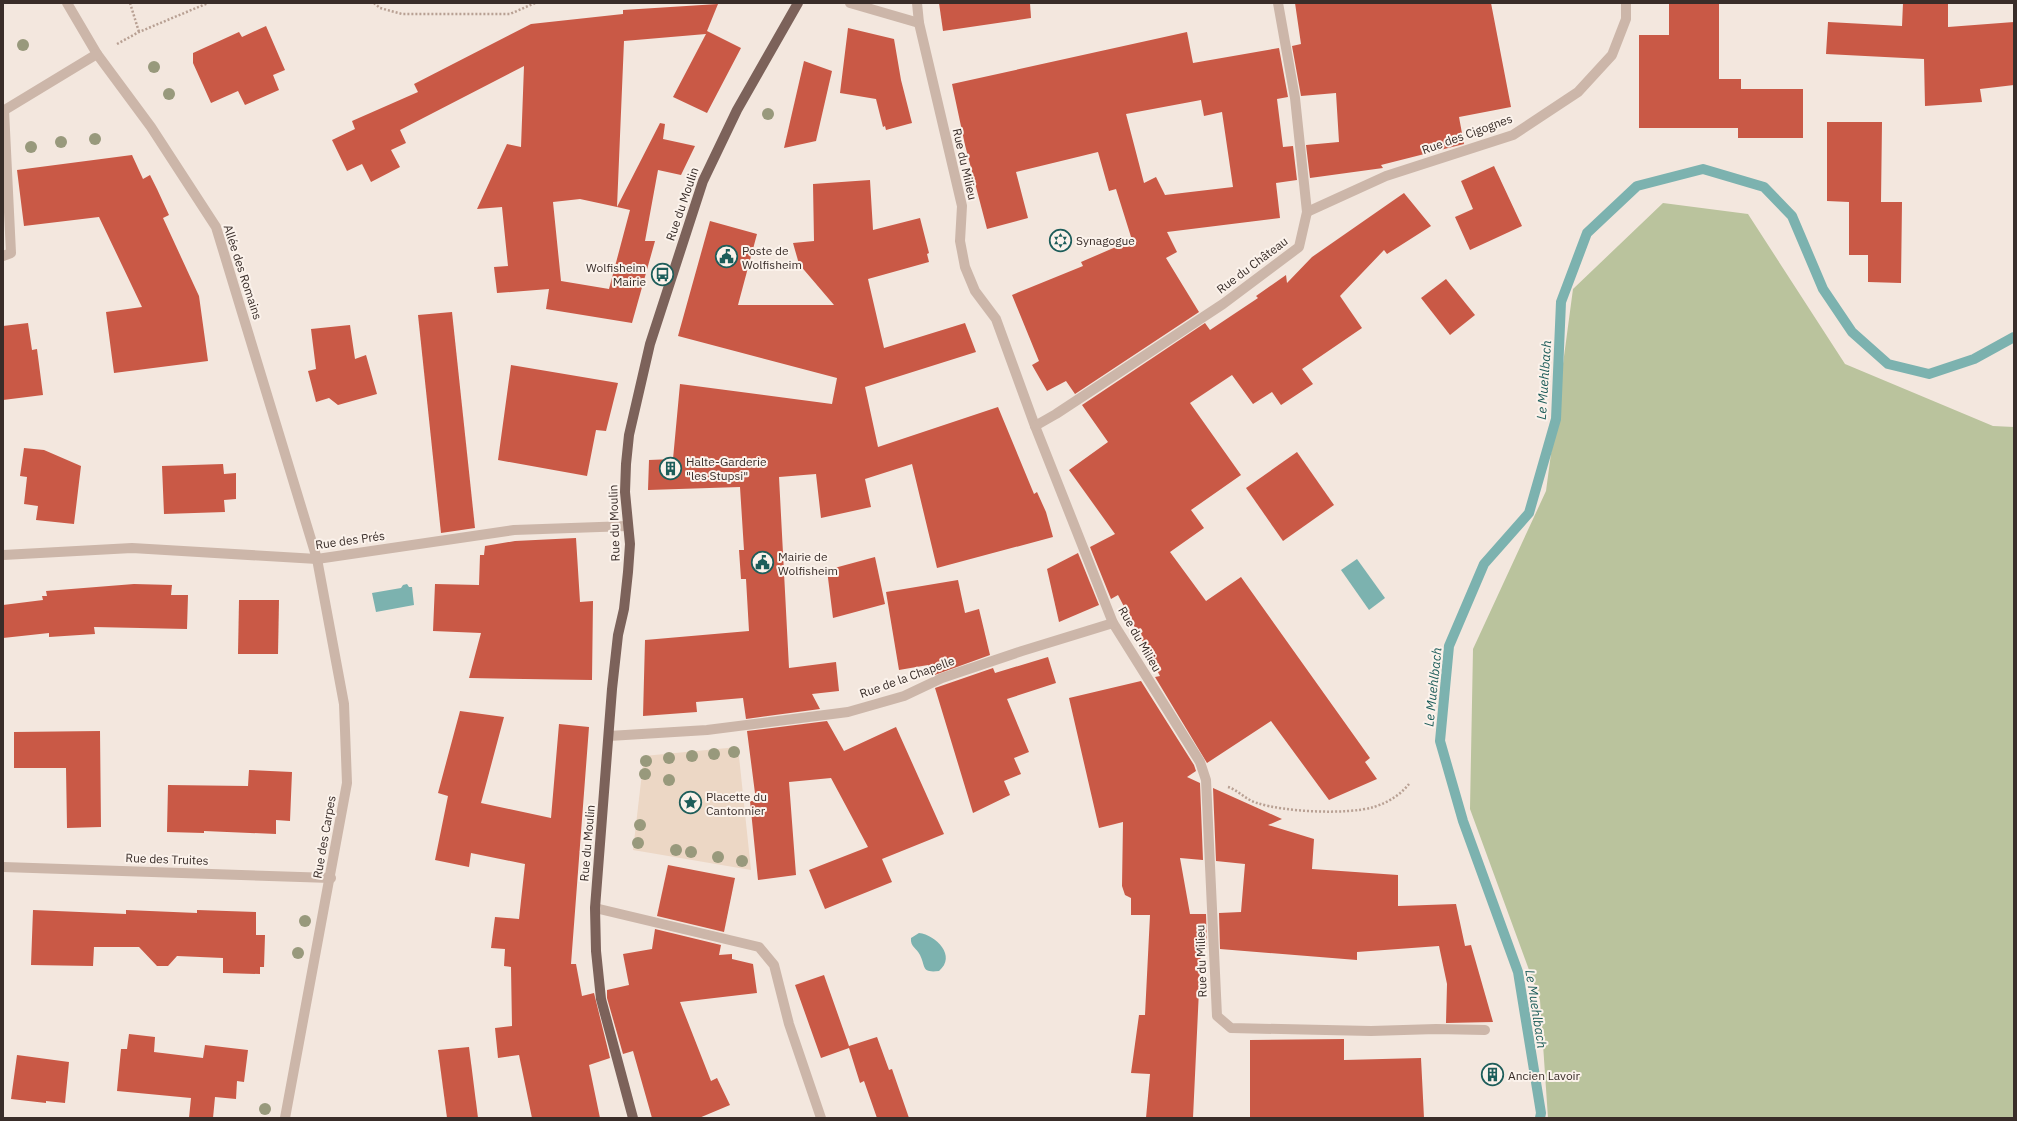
<svg xmlns="http://www.w3.org/2000/svg" width="2017" height="1121" viewBox="0 0 2017 1121" font-family="'IBM Plex Sans',sans-serif">
<rect width="100%" height="100%" fill="#f3e7de"/>
<path fill="#bac39d" d="M 1663,203 L 1748,214 L 1845,364 L 1993,426 L 2014,427 L 2014,1118 L 1548,1118 L 1540,1000 L 1470,809 L 1473,649 L 1546,491 L 1573,289 Z"/>
<path fill="#ecd7c5" d="M 738,747 L 751,870 L 633,850 L 644,756 Z"/>
<g fill="#7cb2af">
<path d="M 1357,559 L 1385,598 L 1369,610 L 1341,570 Z"/>
<path d="M 407,584 L 409,587 L 412,587 L 414,605 L 376,612 L 372,593 L 401,588 L 403,585 Z"/>
<path d="M 919,933 C 936,935 957,956 939,971 C 921,973 926,967 920,955 C 917,948 910,947 911,938 Z"/>
</g>
<g fill="none" stroke-linecap="round" stroke-linejoin="round">
<path stroke="#7cb2af" stroke-width="10" d="M 1540,1118 L 1541,1113 L 1518,972 L 1463,821 L 1440,741 L 1449,646 L 1484,564 L 1529,513 L 1556,419 L 1561,302 L 1587,233 L 1637,186 L 1703,169 L 1764,187 L 1792,216 L 1823,289 L 1852,332 L 1888,364 L 1929,374 L 1974,359 L 2014,337"/>
</g>
<g fill="#c95946" fill-rule="evenodd">
<path d="M 939,3 L 1030,3 L 1031,18 L 943,31 Z"/>
<path d="M 1295,3 L 1491,3 L 1511,107 L 1459,117 L 1464,144 L 1381,165 L 1383,168 L 1310,178 L 1306,145 L 1339,142 L 1336,93 L 1301,96 L 1292,46 L 1301,44 Z"/>
<path d="M 1669,3 L 1719,3 L 1719,79 L 1741,79 L 1741,89 L 1803,89 L 1803,138 L 1738,138 L 1738,128 L 1639,128 L 1639,35 L 1669,35 Z"/>
<path d="M 1903,3 L 1948,3 L 1948,27 L 2014,22 L 2014,85 L 1980,89 L 1982,102 L 1925,106 L 1924,59 L 1826,54 L 1828,22 L 1902,26 Z"/>
<path d="M 718,4 L 707,31 L 741,48 L 707,113 L 673,97 L 706,34 L 624,41 L 617,207 L 580,199 L 553,202 L 561,281 L 609,289 L 630,210 L 617,207 L 660,123 L 665,124 L 663,139 L 695,146 L 681,175 L 658,170 L 645,241 L 655,241 L 632,323 L 546,309 L 549,289 L 497,293 L 494,267 L 508,266 L 502,207 L 477,209 L 507,144 L 521,147 L 524,66 L 400,130 L 406,143 L 391,150 L 400,167 L 371,182 L 362,164 L 347,171 L 332,140 L 355,129 L 352,121 L 418,92 L 414,84 L 531,24 L 623,14 L 623,10 Z"/>
<path d="M 266,26 L 285,70 L 273,75 L 279,90 L 245,105 L 238,91 L 211,103 L 193,63 L 193,53 L 239,32 L 242,37 Z"/>
<path d="M 848,28 L 894,39 L 901,80 L 912,123 L 886,130 L 885,126 L 883,127 L 876,99 L 840,93 Z"/>
<path d="M 1187,32 L 1193,63 L 1279,48 L 1288,97 L 1277,99 L 1283,147 L 1293,146 L 1297,180 L 1276,183 L 1280,218 L 1167,232 L 1177,252 L 1166,258 L 1199,312 L 1075,394 L 1066,381 L 1047,391 L 1032,365 L 1039,361 L 1012,295 L 1083,266 L 1081,262 L 1132,240 L 1116,189 L 1109,191 L 1098,152 L 1016,172 L 1028,218 L 987,229 L 965,145 L 952,84 ZM 1201,100 L 1204,116 L 1222,112 L 1233,187 L 1165,195 L 1156,177 L 1144,183 L 1126,114 Z"/>
<path d="M 804,61 L 832,71 L 816,141 L 784,148 Z"/>
<path d="M 1827,122 L 1882,122 L 1881,202 L 1902,202 L 1901,283 L 1868,282 L 1868,255 L 1849,255 L 1849,202 L 1827,201 Z"/>
<path d="M 132,155 L 143,179 L 150,175 L 157,189 L 169,215 L 163,218 L 199,296 L 208,361 L 114,373 L 106,312 L 142,307 L 99,217 L 24,226 L 17,170 Z"/>
<path d="M 1494,166 L 1522,226 L 1470,250 L 1455,217 L 1473,209 L 1461,181 Z"/>
<path d="M 870,180 L 873,230 L 920,218 L 929,253 L 927,254 L 929,262 L 868,279 L 884,348 L 965,323 L 976,352 L 865,387 L 878,447 L 998,407 L 1034,494 L 1037,492 L 1046,512 L 1053,537 L 937,568 L 912,464 L 865,479 L 871,507 L 821,518 L 816,474 L 779,477 L 789,668 L 836,662 L 839,691 L 812,694 L 820,709 L 746,719 L 743,698 L 696,702 L 697,712 L 643,716 L 645,640 L 749,631 L 746,579 L 741,579 L 739,550 L 744,550 L 740,487 L 648,490 L 649,460 L 673,459 L 680,384 L 832,404 L 837,378 L 678,336 L 710,221 L 757,234 L 738,305 L 834,305 L 799,264 L 793,243 L 814,241 L 813,184 Z"/>
<path d="M 1404,193 L 1431,226 L 1387,254 L 1384,250 L 1340,296 L 1362,328 L 1302,369 L 1313,384 L 1281,405 L 1272,392 L 1253,404 L 1232,375 L 1190,403 L 1241,475 L 1191,510 L 1204,528 L 1170,552 L 1206,601 L 1241,577 L 1370,758 L 1365,762 L 1377,779 L 1329,800 L 1271,721 L 1207,763 L 1155,677 L 1160,676 L 1118,595 L 1111,599 L 1090,547 L 1115,534 L 1069,470 L 1108,442 L 1082,405 L 1205,323 L 1210,330 L 1258,298 L 1256,296 L 1286,275 L 1287,283 L 1312,257 Z"/>
<path d="M 1446,279 L 1475,315 L 1450,335 L 1421,298 Z"/>
<path d="M 452,312 L 475,528 L 441,533 L 418,315 Z"/>
<path d="M 28,323 L 32,350 L 37,349 L 43,395 L 3,400 L 3,326 Z"/>
<path d="M 350,325 L 355,359 L 366,355 L 377,394 L 338,405 L 329,398 L 316,402 L 308,371 L 316,369 L 311,329 Z"/>
<path d="M 511,365 L 618,383 L 606,431 L 596,430 L 587,476 L 498,460 Z"/>
<path d="M 24,448 L 44,450 L 81,466 L 74,524 L 36,520 L 38,506 L 24,504 L 27,477 L 20,476 Z"/>
<path d="M 1297,452 L 1334,505 L 1283,541 L 1246,488 Z"/>
<path d="M 223,464 L 224,474 L 236,473 L 236,499 L 224,500 L 225,512 L 164,514 L 162,466 Z"/>
<path d="M 576,538 L 580,602 L 593,601 L 592,680 L 469,678 L 481,633 L 433,631 L 435,584 L 479,585 L 480,555 L 484,555 L 485,546 L 515,541 Z"/>
<path d="M 1078,553 L 1099,605 L 1059,622 L 1047,569 Z"/>
<path d="M 875,557 L 885,604 L 833,618 L 827,570 Z"/>
<path d="M 958,580 L 965,613 L 979,609 L 990,655 L 932,676 L 928,665 L 899,670 L 886,592 Z"/>
<path d="M 134,584 L 172,585 L 171,595 L 188,595 L 187,629 L 94,627 L 95,634 L 49,637 L 49,633 L 3,638 L 3,605 L 43,600 L 42,596 L 47,596 L 46,591 Z"/>
<path d="M 239,600 L 279,600 L 278,654 L 238,654 Z"/>
<path d="M 1048,657 L 1056,683 L 1007,699 L 1029,752 L 1014,758 L 1021,774 L 1004,781 L 1010,795 L 973,813 L 935,688 L 993,668 L 995,673 Z"/>
<path d="M 1141,681 L 1194,765 L 1196,771 L 1187,777 L 1200,783 L 1203,860 L 1180,858 L 1190,914 L 1206,914 L 1207,948 L 1201,947 L 1193,1118 L 1146,1118 L 1150,1074 L 1131,1073 L 1139,1015 L 1145,1015 L 1150,915 L 1131,915 L 1131,898 L 1125,895 L 1122,886 L 1123,822 L 1099,828 L 1069,698 Z"/>
<path d="M 460,711 L 504,717 L 481,803 L 551,818 L 559,724 L 589,727 L 571,964 L 576,964 L 582,996 L 594,993 L 610,1058 L 589,1065 L 600,1118 L 532,1118 L 519,1055 L 498,1058 L 495,1028 L 512,1026 L 511,967 L 504,966 L 505,949 L 491,948 L 495,917 L 519,919 L 525,864 L 471,853 L 469,867 L 435,860 L 448,796 L 438,793 Z"/>
<path d="M 827,721 L 844,751 L 896,727 L 944,834 L 882,859 L 892,882 L 825,909 L 809,870 L 868,847 L 831,778 L 789,782 L 796,875 L 758,880 L 750,801 L 756,801 L 747,731 Z"/>
<path d="M 100,731 L 101,827 L 67,828 L 66,768 L 14,768 L 14,732 Z"/>
<path d="M 249,770 L 292,772 L 290,821 L 276,820 L 276,834 L 204,831 L 204,833 L 167,832 L 168,785 L 248,786 Z"/>
<path d="M 1213,788 L 1282,819 L 1268,825 L 1314,839 L 1312,869 L 1398,875 L 1398,906 L 1456,904 L 1465,946 L 1471,945 L 1493,1022 L 1446,1023 L 1447,984 L 1439,946 L 1357,952 L 1357,960 L 1220,949 L 1219,913 L 1241,912 L 1245,864 L 1216,861 Z"/>
<path d="M 668,865 L 735,878 L 724,932 L 657,916 Z"/>
<path d="M 33,910 L 126,914 L 126,910 L 197,913 L 197,910 L 256,912 L 256,935 L 265,935 L 264,967 L 260,967 L 260,974 L 223,973 L 223,958 L 177,956 L 168,966 L 157,966 L 139,947 L 94,947 L 93,966 L 31,965 Z"/>
<path d="M 655,929 L 721,945 L 719,955 L 732,954 L 732,959 L 753,964 L 757,993 L 680,1002 L 711,1081 L 717,1078 L 730,1105 L 699,1118 L 652,1118 L 633,1051 L 623,1054 L 607,998 L 607,990 L 629,985 L 623,954 L 652,949 Z"/>
<path d="M 824,975 L 849,1046 L 877,1037 L 889,1070 L 892,1069 L 909,1118 L 877,1118 L 864,1081 L 860,1083 L 849,1048 L 821,1058 L 795,985 Z"/>
<path d="M 129,1034 L 155,1037 L 154,1052 L 203,1058 L 205,1045 L 248,1050 L 244,1082 L 237,1081 L 236,1099 L 215,1097 L 213,1118 L 189,1118 L 191,1098 L 117,1091 L 121,1049 L 127,1049 Z"/>
<path d="M 1344,1039 L 1344,1060 L 1421,1058 L 1424,1118 L 1250,1118 L 1250,1040 Z"/>
<path d="M 469,1047 L 478,1118 L 447,1118 L 438,1050 Z"/>
<path d="M 17,1055 L 69,1062 L 65,1103 L 46,1101 L 46,1103 L 11,1099 Z"/>
</g>
<g fill="none" stroke-linecap="round" stroke-linejoin="round">
<g stroke="#b8a093" stroke-width="2.5" stroke-dasharray="2 2" stroke-linecap="butt">
<path d="M 130,3 L 139,32"/>
<path d="M 374,3 L 380,8 L 402,14 L 510,14 L 535,3"/>
<path d="M 117,44 L 139,32 L 208,3"/>
<path d="M 1228,787 C 1238,790 1246,800 1257,803 C 1285,812 1346,815 1374,807 C 1389,802 1400,795 1409,784"/>
</g>
<g stroke="#ccb6a9" stroke-width="10">
<path d="M 67,3 L 97,54 L 151,127 L 216,227 L 317,559 L 344,704 L 347,783 L 285,1118"/>
<path d="M 850,3 L 919,23"/>
<path d="M 917,3 L 919,23 L 962,206 L 960,241 L 965,267 L 975,291 L 996,319 L 1035,426 L 1113,623 L 1200,762 L 1206,780 L 1217,1016 L 1231,1028 L 1371,1031 L 1436,1029 L 1485,1030"/>
<path d="M 3,111 L 97,54"/>
<path d="M 1307,212 L 1386,176 L 1513,135 L 1578,92 L 1612,55 L 1626,19 L 1626,3"/>
<path d="M 3,256 L 11,253 L 4,110"/>
<path d="M 1035,426 L 1056,414 L 1223,304 L 1299,247 L 1307,212 L 1295,98 L 1278,3"/>
<path d="M 3,555 L 132,548 L 317,559 L 514,530 L 628,526"/>
<path d="M 609,736 L 707,730 L 848,712 L 904,696 L 942,678 L 1022,651 L 1113,623"/>
<path d="M 3,867 L 331,878"/>
<path d="M 595,908 L 759,947 L 774,965 L 789,1024 L 821,1118"/>
</g>
<path stroke="#7c625a" stroke-width="10" d="M 633,1118 L 601,999 L 596,951 L 595,908 L 612,689 L 618,635 L 624,609 L 628,572 L 630,544 L 625,492 L 626,464 L 629,435 L 650,344 L 703,181 L 737,110 L 798,3"/>
</g>
<g fill="#98997c">
<circle cx="23" cy="45" r="6"/>
<circle cx="154" cy="67" r="6"/>
<circle cx="169" cy="94" r="6"/>
<circle cx="768" cy="114" r="6"/>
<circle cx="95" cy="139" r="6"/>
<circle cx="61" cy="142" r="6"/>
<circle cx="31" cy="147" r="6"/>
<circle cx="734" cy="752" r="6"/>
<circle cx="714" cy="754" r="6"/>
<circle cx="692" cy="756" r="6"/>
<circle cx="669" cy="758" r="6"/>
<circle cx="646" cy="761" r="6"/>
<circle cx="645" cy="774" r="6"/>
<circle cx="669" cy="780" r="6"/>
<circle cx="640" cy="825" r="6"/>
<circle cx="638" cy="843" r="6"/>
<circle cx="676" cy="850" r="6"/>
<circle cx="691" cy="852" r="6"/>
<circle cx="718" cy="857" r="6"/>
<circle cx="742" cy="861" r="6"/>
<circle cx="305" cy="921" r="6"/>
<circle cx="298" cy="953" r="6"/>
<circle cx="265" cy="1109" r="6"/>
</g>
<defs>
<symbol id="synagogue-ring" viewBox="-11 -11 22 22"><circle r="9.5" fill="#fbf2eb" stroke="#1d5d5a" stroke-width="1.5"/><path d="M0-6.5L5.6 3.2H-5.6ZM0 6.5L5.6-3.2H-5.6Z" fill="#1d5d5a"/></symbol>
<symbol id="civic-ring" viewBox="-11 -11 22 22"><circle r="9.5" fill="#fbf2eb" stroke="#1d5d5a" stroke-width="1.5"/><path d="M-.6-6.5H3V-4.5H.6V-3L4-1V1h2V6H-6V1h2V-1L-.6-3ZM-1.2 2.5V6h2.4V2.5Z" fill="#1d5d5a"/></symbol>
<symbol id="bus-ring" viewBox="-11 -11 22 22"><circle r="9.5" fill="#fbf2eb" stroke="#1d5d5a" stroke-width="1.5"/><path d="M-5-6H5V4H4V6H2V4H-2V6H-4V4H-5ZM-3.5-4V0h7V-4ZM-3.5 1.2v1.5H-2V1.2ZM2 1.2v1.5H3.5V1.2Z" fill="#1d5d5a"/></symbol>
<symbol id="building-ring" viewBox="-11 -11 22 22"><circle r="9.5" fill="#fbf2eb" stroke="#1d5d5a" stroke-width="1.5"/><path d="M-4-6H4V6H1V3H-1V6H-4ZM-2.5-4.3h1.7v1.8h-1.7ZM.8-4.3h1.7v1.8H.8ZM-2.5-1h1.7V.8h-1.7ZM.8-1h1.7V.8H.8Z" fill="#1d5d5a"/></symbol>
<symbol id="sight-ring" viewBox="-11 -11 22 22"><circle r="9.5" fill="#fbf2eb" stroke="#1d5d5a" stroke-width="1.5"/><path d="M0-6L1.8-2.2L6-1.7L2.9 1.2L3.7 5.4L0 3.3L-3.7 5.4L-2.9 1.2L-6-1.7L-1.8-2.2Z" fill="#1d5d5a"/></symbol>
</defs>
<g fill-rule="evenodd">
<use href="#synagogue-ring" x="1048" y="228" width="25" height="25"/>
<use href="#civic-ring" x="714" y="244" width="25" height="25"/>
<use href="#bus-ring" x="650" y="262" width="25" height="25"/>
<use href="#building-ring" x="658" y="456" width="25" height="25"/>
<use href="#civic-ring" x="750" y="550" width="25" height="25"/>
<use href="#sight-ring" x="678" y="790" width="25" height="25"/>
<use href="#building-ring" x="1480" y="1062" width="25" height="25"/>
</g>
<g text-anchor="middle" dominant-baseline="central" stroke-width="4" stroke-linejoin="round" paint-order="stroke">
<g font-size="12" fill="#392d29" stroke="#fbf2eb">
<text transform="translate(1467 134) rotate(-20)">Rue des Cigognes</text>
<text transform="translate(965 164) rotate(77)">Rue du Milieu</text>
<text transform="translate(682 204) rotate(-71)">Rue du Moulin</text>
<text transform="translate(1252 265) rotate(-37)">Rue du Château</text>
<text transform="translate(243 272) rotate(72)">Allée des Romains</text>
<text transform="translate(614 523) rotate(-92)">Rue du Moulin</text>
<text transform="translate(350 540) rotate(-8)">Rue des Prés</text>
<text transform="translate(1140 639) rotate(60)">Rue du Milieu</text>
<text transform="translate(907 677) rotate(-20)">Rue de la Chapelle</text>
<text transform="translate(324 837) rotate(-80)">Rue des Carpes</text>
<text transform="translate(587 843) rotate(-85)">Rue du Moulin</text>
<text transform="translate(167 859) rotate(2)">Rue des Truites</text>
<text transform="translate(1201 961) rotate(-92)">Rue du Milieu</text>
</g>
<g font-size="12" fill="#392d29" stroke="#fbf2eb" text-anchor="start">
<text x="1076" y="240">Synagogue</text>
<text x="742" y="250">Poste de<tspan x="742" dy="14">Wolfisheim</tspan></text>
<text x="646" y="267" text-anchor="end">Wolfisheim<tspan x="646" dy="14">Mairie</tspan></text>
<text x="686" y="461">Halte-Garderie<tspan x="686" dy="14">"les Stupsi"</tspan></text>
<text x="778" y="556">Mairie de<tspan x="778" dy="14">Wolfisheim</tspan></text>
<text x="706" y="796">Placette du<tspan x="706" dy="14">Cantonnier</tspan></text>
<text x="1508" y="1075">Ancien Lavoir</text>
</g>
<g font-size="13" font-style="italic" fill="#1d5d5a" stroke="#fbf2eb">
<text transform="translate(1544 380) rotate(-86)">Le Muehlbach</text>
<text transform="translate(1433 687) rotate(-84)">Le Muehlbach</text>
<text transform="translate(1536 1009) rotate(81)">Le Muehlbach</text>
</g>
</g>
<rect width="2017" height="1121" fill="none" stroke="#392d29" stroke-width="8"/>
</svg>
